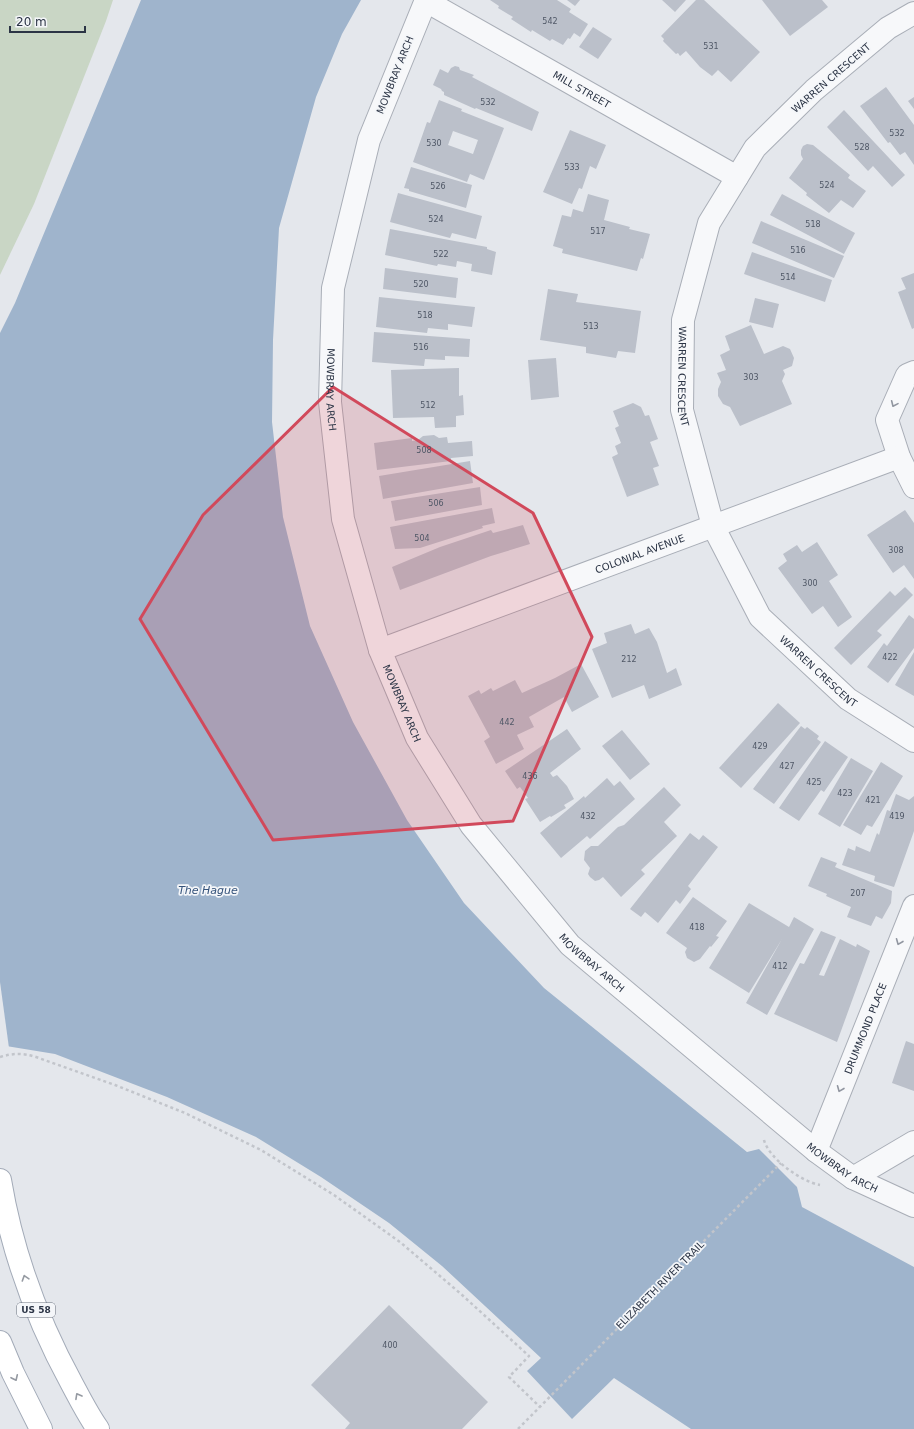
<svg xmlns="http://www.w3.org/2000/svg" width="914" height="1429" viewBox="0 0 914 1429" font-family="'DejaVu Sans',sans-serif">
<rect width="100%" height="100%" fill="#e4e7ec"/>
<path fill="#c9d6c5" d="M 0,0 L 113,0 L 106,21 L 34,204 L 0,275 Z"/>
<path fill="#9fb4cc" d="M 141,0 L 361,0 L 342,34 L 316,97 L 279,228 L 273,340 L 272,422 L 283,517 L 310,626 L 353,722 L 407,820 L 464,903 L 544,988 L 747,1152 L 759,1149 L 797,1187 L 802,1207 L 914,1267 L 914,1429 L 691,1429 L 614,1378 L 572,1419 L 527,1371 L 541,1358 L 442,1266 L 389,1223 L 321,1177 L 256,1137 L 167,1097 L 55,1054 L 0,1045 L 0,333 L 15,303 Z"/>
<path fill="#e4e7ec" d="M 0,982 L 9,1048 L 0,1047 Z"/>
<g fill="#bbc0ca" fill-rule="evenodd">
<path d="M 490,0 L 557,0 L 571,9 L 569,12 L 588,24 L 580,37 L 574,33 L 570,39 L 568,38 L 563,45 L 552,39 L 550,41 L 532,30 L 531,32 L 511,19 L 513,17 L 498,8 L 499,6 Z"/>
<path d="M 567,0 L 580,0 L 575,6 Z"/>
<path d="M 662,0 L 686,0 L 675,12 Z"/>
<path d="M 696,0 L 704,0 L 760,52 L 731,82 L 718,70 L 712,76 L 700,67 L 686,51 L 680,56 L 678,53 L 676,54 L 663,41 L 664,39 L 661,36 Z"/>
<path d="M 762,0 L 822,0 L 828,7 L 790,36 Z"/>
<path d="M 593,27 L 612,39 L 598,59 L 579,47 Z"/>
<path d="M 455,66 L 459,67 L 460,70 L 474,75 L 472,77 L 539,112 L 532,131 L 476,108 L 475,109 L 444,95 L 444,92 L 442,91 L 441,89 L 433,85 L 440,69 L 448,73 L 451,68 Z"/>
<path d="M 886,87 L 914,125 L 914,165 L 905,152 L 900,155 L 890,142 L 888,143 L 860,106 Z"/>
<path d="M 914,97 L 914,109 L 908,101 Z"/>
<path d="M 439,100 L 462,109 L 461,111 L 504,128 L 484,180 L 470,174 L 467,182 L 413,162 L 427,122 L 430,123 ZM 453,131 L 478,140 L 473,154 L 448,145 Z"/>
<path d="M 844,110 L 905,175 L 892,187 L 873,166 L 868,171 L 827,127 Z"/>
<path d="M 570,130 L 606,145 L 596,169 L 590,166 L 582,189 L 579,188 L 572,204 L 543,192 Z"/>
<path d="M 807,144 L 813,145 L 850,175 L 848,178 L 866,191 L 853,208 L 841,200 L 829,213 L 806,195 L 807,193 L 789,178 L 803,159 L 801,155 L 801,150 L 803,146 Z"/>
<path d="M 411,167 L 472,185 L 466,208 L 409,191 L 409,189 L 404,188 Z"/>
<path d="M 398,193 L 482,216 L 476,239 L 452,233 L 450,238 L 390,222 Z"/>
<path d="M 588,194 L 609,200 L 604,220 L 630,227 L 629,229 L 650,234 L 643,259 L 641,258 L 637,271 L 562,253 L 563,249 L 553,246 L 562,215 L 571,217 L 573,209 L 583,212 Z"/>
<path d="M 782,194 L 855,233 L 844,254 L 770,215 Z"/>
<path d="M 761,221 L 844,256 L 834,278 L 752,243 Z"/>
<path d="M 390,229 L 487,247 L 487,249 L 496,252 L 492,275 L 471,271 L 472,264 L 457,261 L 456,267 L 438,264 L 437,266 L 385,255 Z"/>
<path d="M 752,252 L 832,280 L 825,302 L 744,274 Z"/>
<path d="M 385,268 L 458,278 L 456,298 L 383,289 Z"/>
<path d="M 914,273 L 914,328 L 912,329 L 898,292 L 906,289 L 901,278 Z"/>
<path d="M 548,289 L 578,294 L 576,302 L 641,311 L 635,353 L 618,351 L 616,358 L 586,353 L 586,347 L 540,340 Z"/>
<path d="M 379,297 L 475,307 L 472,327 L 448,324 L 448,330 L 428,328 L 427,333 L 376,327 Z"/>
<path d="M 755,298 L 779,304 L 773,328 L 749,322 Z"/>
<path d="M 751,325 L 764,354 L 783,346 L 790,349 L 794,358 L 792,366 L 783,370 L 785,374 L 782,381 L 792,404 L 740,426 L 730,407 L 723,404 L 718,396 L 718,389 L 721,382 L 717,373 L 726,370 L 720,355 L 730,350 L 725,336 Z"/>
<path d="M 374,332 L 470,339 L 469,357 L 445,356 L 445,360 L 425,359 L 424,366 L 372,362 Z"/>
<path d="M 556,358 L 559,397 L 531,400 L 528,360 Z"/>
<path d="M 459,368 L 459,396 L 463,395 L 464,415 L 456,416 L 456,427 L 435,428 L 434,417 L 393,418 L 391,370 Z"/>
<path d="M 633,403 L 641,407 L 645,416 L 649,415 L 658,439 L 650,442 L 659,466 L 653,468 L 659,485 L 627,497 L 612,457 L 618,454 L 615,446 L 621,443 L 615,428 L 619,426 L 613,411 Z"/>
<path d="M 434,435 L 439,438 L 447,437 L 448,443 L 472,441 L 473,456 L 451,458 L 451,461 L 377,470 L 374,443 L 412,438 L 412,441 L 418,440 L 423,436 Z"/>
<path d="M 470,461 L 473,483 L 383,499 L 379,476 Z"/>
<path d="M 480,487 L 482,505 L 395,521 L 391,501 Z"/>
<path d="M 492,508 L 495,523 L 482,526 L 483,528 L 420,548 L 395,549 L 390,527 Z"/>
<path d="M 905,510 L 914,523 L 914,579 L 904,565 L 893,573 L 867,535 Z"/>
<path d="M 523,525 L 530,544 L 491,556 L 400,590 L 392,567 L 440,547 L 491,530 L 493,533 Z"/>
<path d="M 817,542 L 838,575 L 829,581 L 852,617 L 838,627 L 823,606 L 812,614 L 778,568 L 787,561 L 783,554 L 797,545 L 802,552 Z"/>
<path d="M 905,587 L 913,595 L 877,631 L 882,635 L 851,665 L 834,648 L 890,591 L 895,596 Z"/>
<path d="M 909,615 L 914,619 L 914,648 L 888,683 L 867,667 L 884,643 L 887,646 Z"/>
<path d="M 631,624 L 635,634 L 649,628 L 657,642 L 667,673 L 676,668 L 682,685 L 649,699 L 644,685 L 612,698 L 592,649 L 607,643 L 604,633 Z"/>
<path d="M 914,652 L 914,696 L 895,685 Z"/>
<path d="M 581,664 L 599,697 L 572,712 L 564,697 L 529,717 L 534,727 L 517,735 L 524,749 L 496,764 L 484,741 L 490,737 L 468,696 L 479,690 L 481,694 L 491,688 L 493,691 L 515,680 L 522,693 L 555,678 Z"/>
<path d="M 778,703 L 800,723 L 741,788 L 719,768 Z"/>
<path d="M 801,726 L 805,729 L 807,727 L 819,736 L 817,739 L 821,742 L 774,804 L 753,789 Z"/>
<path d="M 567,729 L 581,749 L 550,773 L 553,777 L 557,775 L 567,786 L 574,799 L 564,805 L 566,808 L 551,817 L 550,816 L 540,822 L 525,799 L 528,798 L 520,787 L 517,789 L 505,771 Z"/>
<path d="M 622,730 L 650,764 L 630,780 L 602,746 Z"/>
<path d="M 825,741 L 848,757 L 824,792 L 821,790 L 799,821 L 779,808 Z"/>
<path d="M 851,758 L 873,771 L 840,827 L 818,814 Z"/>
<path d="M 881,762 L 903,776 L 872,827 L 867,825 L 861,835 L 843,825 Z"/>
<path d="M 607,778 L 614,786 L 620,781 L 635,799 L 590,839 L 587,836 L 561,858 L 540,833 L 584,796 L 585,798 Z"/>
<path d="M 664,787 L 681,805 L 664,822 L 677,836 L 641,870 L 645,874 L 621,897 L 603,877 L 599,880 L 595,881 L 590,877 L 588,874 L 590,868 L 584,860 L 585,851 L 591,846 L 598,846 L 618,827 L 624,825 Z"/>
<path d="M 896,794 L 909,800 L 914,796 L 914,831 L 894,887 L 874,881 L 875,876 L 842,865 L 848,848 L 855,851 L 856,846 L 870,852 L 877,833 L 879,835 L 887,810 L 890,811 Z"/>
<path d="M 690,833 L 699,840 L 703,835 L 718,847 L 688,886 L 691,889 L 680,904 L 676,900 L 658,923 L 645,912 L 641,917 L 630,909 Z"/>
<path d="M 821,857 L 837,863 L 835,867 L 892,891 L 891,903 L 882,919 L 876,916 L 871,926 L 847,917 L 851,907 L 826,896 L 827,894 L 808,886 Z"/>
<path d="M 693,897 L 727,921 L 716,936 L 719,937 L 711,947 L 710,946 L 700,959 L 694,962 L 687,958 L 685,952 L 687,948 L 666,933 Z"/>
<path d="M 749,903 L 789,927 L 794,917 L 814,929 L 767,1015 L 746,1003 L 782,939 L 749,993 L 709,968 Z"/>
<path d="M 821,931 L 836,937 L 819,975 L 824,976 L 840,939 L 856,947 L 857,944 L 870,951 L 837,1042 L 774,1014 L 800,963 L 804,964 Z"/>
<path d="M 906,1041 L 914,1044 L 914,1091 L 892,1083 Z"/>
<path d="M 389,1305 L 488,1402 L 462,1429 L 345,1429 L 350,1423 L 311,1385 Z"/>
</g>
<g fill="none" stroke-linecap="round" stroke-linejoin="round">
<defs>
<g id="street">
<path id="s1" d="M 426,0 L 369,140 L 333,288 L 330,402 L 343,519 L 380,650 L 417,738 L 471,825 L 570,945 L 816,1151 L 853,1178 L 914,1206"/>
<path id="s2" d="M 426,1 L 737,177"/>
<path id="s3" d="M 914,13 L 888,28 L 814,90 L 755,148 L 709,223 L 683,320 L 682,410 L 713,526 L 760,617 L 848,699 L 914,741"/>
<path d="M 914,372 L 907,375 L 887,420 L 899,457 L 914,487"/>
<path id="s4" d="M 380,650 L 899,457"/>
<path id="s5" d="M 816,1151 L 914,906"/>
<path d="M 853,1178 L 914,1142"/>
</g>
<g id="primary">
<path d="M 0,1180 C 12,1252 37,1320 72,1384 C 80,1399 88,1415 98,1429"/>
<path d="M 0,1342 L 13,1373 L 41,1429"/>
</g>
</defs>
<use href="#street" stroke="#a9aeb7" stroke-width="24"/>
<use href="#primary" stroke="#a3abb8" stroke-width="24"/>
<g stroke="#c2c5cb" stroke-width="2.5" stroke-dasharray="3 3" stroke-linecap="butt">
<path d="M 0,1057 C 13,1053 23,1053 36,1057 L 115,1085 L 185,1113 L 261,1150 L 334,1195 L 400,1242 L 461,1294 L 529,1356 L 509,1377 L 540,1407"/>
<path d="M 764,1140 C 769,1159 802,1182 820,1185"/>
<path d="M 518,1429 L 781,1163"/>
</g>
<use href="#street" stroke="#f7f8fa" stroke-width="22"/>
<use href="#primary" stroke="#fff" stroke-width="22"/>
</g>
<defs><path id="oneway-chevron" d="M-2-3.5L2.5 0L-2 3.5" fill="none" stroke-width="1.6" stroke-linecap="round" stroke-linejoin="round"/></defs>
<g stroke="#9196a0">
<use href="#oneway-chevron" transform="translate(894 404) rotate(114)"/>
<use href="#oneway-chevron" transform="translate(899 942) rotate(112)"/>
<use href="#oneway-chevron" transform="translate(840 1089) rotate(112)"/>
</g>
<g stroke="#959aa2">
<use href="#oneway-chevron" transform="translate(25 1278) rotate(-108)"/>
<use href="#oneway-chevron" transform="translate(15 1378) rotate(65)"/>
<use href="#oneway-chevron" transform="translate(78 1396) rotate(-119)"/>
</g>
<path fill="#d1495b" fill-opacity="0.2" stroke="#d1495b" stroke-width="3" stroke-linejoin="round" d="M 333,387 L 533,513 L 592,637 L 513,821 L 273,840 L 140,619 L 203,515 Z"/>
<g text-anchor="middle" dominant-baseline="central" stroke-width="3.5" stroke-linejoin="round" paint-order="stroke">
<g font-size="8" fill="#4f5766">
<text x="550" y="21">542</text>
<text x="711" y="46">531</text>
<text x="488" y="102">532</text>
<text x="897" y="133">532</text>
<text x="434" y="143">530</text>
<text x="862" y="147">528</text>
<text x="572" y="167">533</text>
<text x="827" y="185">524</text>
<text x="438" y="186">526</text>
<text x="436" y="219">524</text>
<text x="813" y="224">518</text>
<text x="598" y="231">517</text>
<text x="798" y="250">516</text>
<text x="441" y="254">522</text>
<text x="788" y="277">514</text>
<text x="421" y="284">520</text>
<text x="425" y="315">518</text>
<text x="591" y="326">513</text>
<text x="421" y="347">516</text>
<text x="751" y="377">303</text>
<text x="428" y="405">512</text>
<text x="424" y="450">508</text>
<text x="436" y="503">506</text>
<text x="422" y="538">504</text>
<text x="896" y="550">308</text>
<text x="810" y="583">300</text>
<text x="890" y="657">422</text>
<text x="629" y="659">212</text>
<text x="507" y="722">442</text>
<text x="760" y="746">429</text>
<text x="787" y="766">427</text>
<text x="530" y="776">436</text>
<text x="814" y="782">425</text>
<text x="845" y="793">423</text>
<text x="873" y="800">421</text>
<text x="588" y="816">432</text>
<text x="897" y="816">419</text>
<text x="858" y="893">207</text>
<text x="697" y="927">418</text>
<text x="780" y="966">412</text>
<text x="390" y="1345">400</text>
</g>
<rect fill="#f4f6f9" stroke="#676e7b" stroke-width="1" x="17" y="1303" width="38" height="14" rx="3"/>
<g font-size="9" font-weight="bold" fill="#2b3445">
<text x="36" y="1310">US 58</text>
</g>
<g font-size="10" fill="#2b3445" stroke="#f4f6f9">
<text transform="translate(395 75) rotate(-68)">MOWBRAY ARCH</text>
<text transform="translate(831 78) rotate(-41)">WARREN CRESCENT</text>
<text stroke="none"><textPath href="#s2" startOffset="179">MILL STREET</textPath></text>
<text stroke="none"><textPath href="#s3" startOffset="454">WARREN CRESCENT</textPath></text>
<text stroke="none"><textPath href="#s1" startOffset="405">MOWBRAY ARCH</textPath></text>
<text stroke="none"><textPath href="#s4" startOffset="277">COLONIAL AVENUE</textPath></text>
<text stroke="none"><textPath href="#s3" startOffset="790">WARREN CRESCENT</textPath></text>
<text stroke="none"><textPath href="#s1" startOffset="729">MOWBRAY ARCH</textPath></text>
<text stroke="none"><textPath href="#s1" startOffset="1053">MOWBRAY ARCH</textPath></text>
<text stroke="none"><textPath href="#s5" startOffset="132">DRUMMOND PLACE</textPath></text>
<text stroke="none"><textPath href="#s1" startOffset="1377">MOWBRAY ARCH</textPath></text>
<text transform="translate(660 1285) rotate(-45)">ELIZABETH RIVER TRAIL</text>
</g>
<g font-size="11" font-style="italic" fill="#34527a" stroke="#f4f6f9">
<text x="208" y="890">The Hague</text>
</g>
</g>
<path d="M10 26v6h75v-6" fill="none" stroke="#2b3445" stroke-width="2"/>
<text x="16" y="26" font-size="12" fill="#2b3445" stroke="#f4f6f9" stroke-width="3" paint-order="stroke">20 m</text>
</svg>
